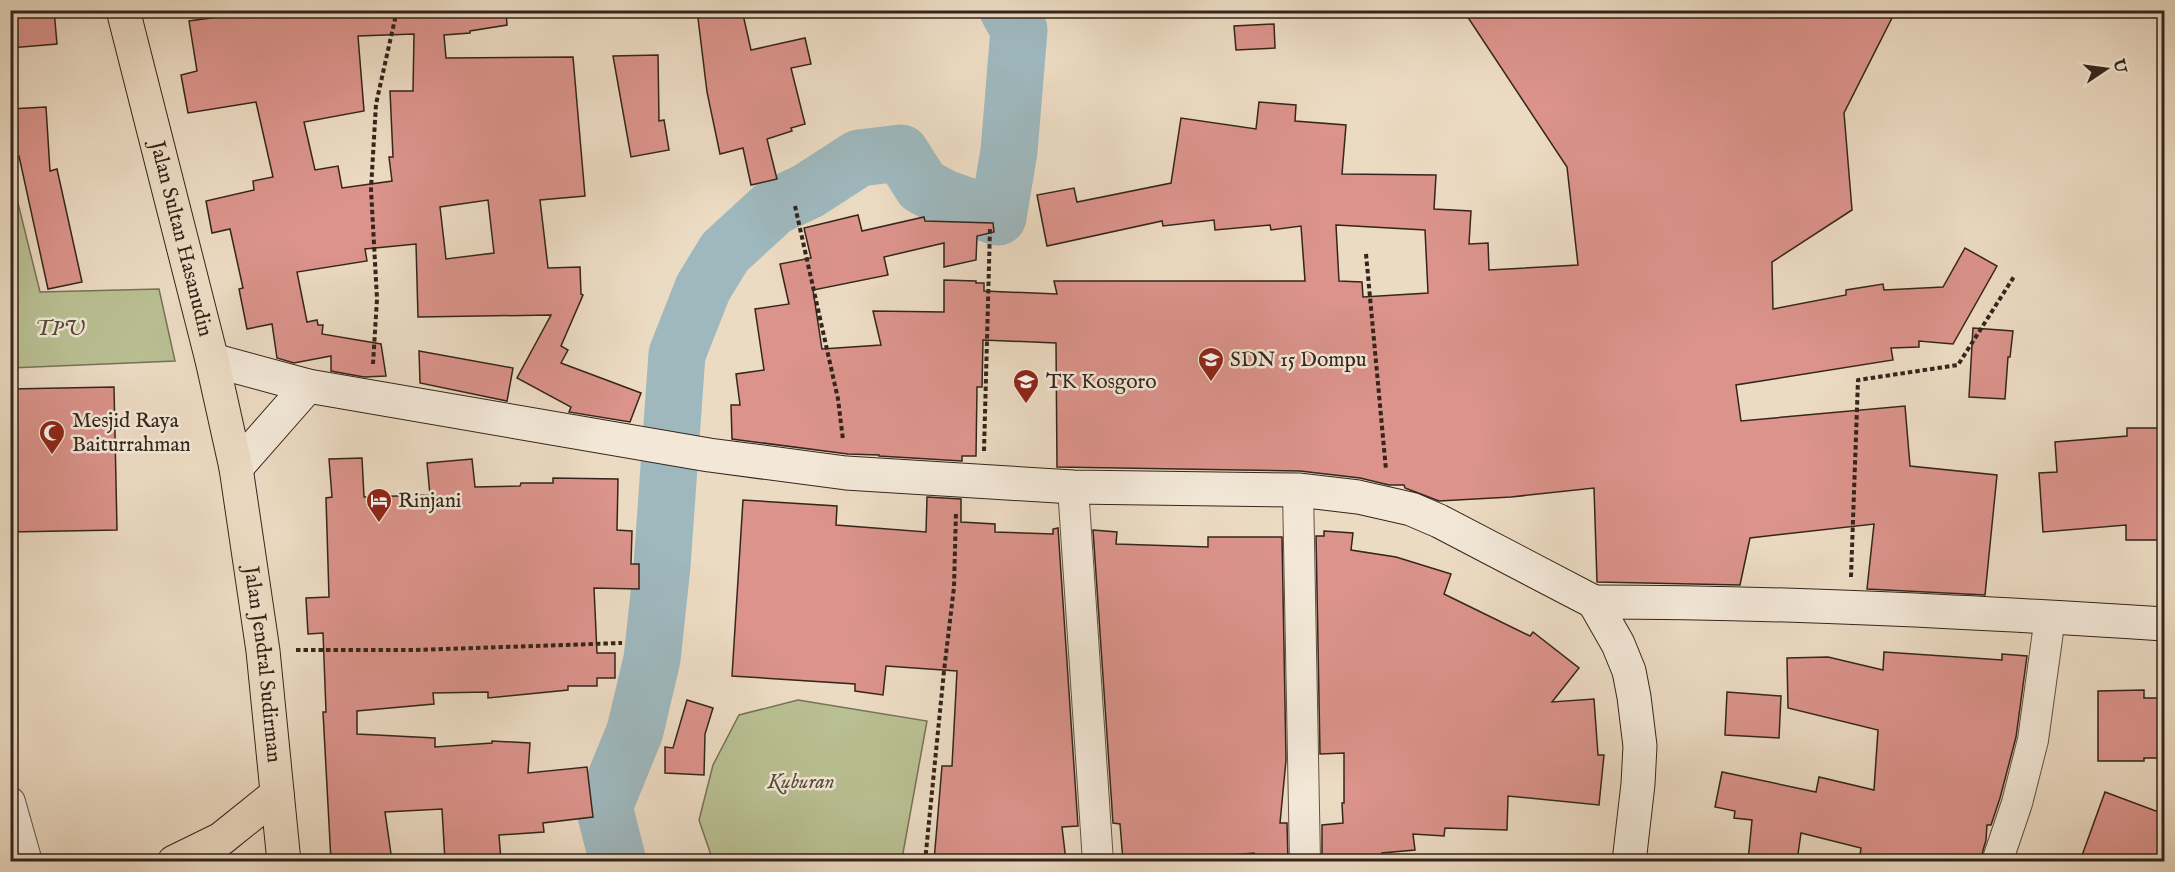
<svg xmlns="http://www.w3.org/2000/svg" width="2175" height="872" viewBox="0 0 2175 872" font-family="'IM FELL English',serif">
<rect width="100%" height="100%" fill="#ecdbc3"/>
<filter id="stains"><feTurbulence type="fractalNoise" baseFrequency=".00333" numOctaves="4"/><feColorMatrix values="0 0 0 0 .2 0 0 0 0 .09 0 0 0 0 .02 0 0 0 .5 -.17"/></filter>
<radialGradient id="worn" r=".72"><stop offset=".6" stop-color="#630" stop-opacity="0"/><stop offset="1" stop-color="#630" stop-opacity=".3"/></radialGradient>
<g fill="#b9c093" stroke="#777257" stroke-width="1.5">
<path d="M 11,175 L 40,292 L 159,289 L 175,361 L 11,368 Z"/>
<path d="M 798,700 L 927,721 L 903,853 L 904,861 L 713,861 L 699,820 L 713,765 L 739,715 Z"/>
</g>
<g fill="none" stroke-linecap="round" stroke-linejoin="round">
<path stroke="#9eb8be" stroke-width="57" d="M 618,862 L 604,807 L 635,731 L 652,659 L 662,566 L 677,354 L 703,288 L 725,252 L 774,207 L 808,191 L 859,158 L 901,153 L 922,186 L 944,198 L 998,217 L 1009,151 L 1019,30 L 1008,10"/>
</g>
<g fill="#db938b" stroke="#35251b" stroke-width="1.5" fill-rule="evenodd">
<path d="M 10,10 L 54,10 L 57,44 L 10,48 Z"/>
<path d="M 268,10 L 506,10 L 507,25 L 470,31 L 470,33 L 444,35 L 446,58 L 573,57 L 585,196 L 540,200 L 548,268 L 580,267 L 581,294 L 583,295 L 561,346 L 568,350 L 561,363 L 641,393 L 630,422 L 569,412 L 571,407 L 517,378 L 551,315 L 418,317 L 416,244 L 365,249 L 367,261 L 297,272 L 307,322 L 317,320 L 318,325 L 323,325 L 322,334 L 381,344 L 386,376 L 364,377 L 331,371 L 331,356 L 294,363 L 277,358 L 272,324 L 247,329 L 239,289 L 243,288 L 230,229 L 212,233 L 206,201 L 254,190 L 253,181 L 273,177 L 256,102 L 188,113 L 181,75 L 197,71 L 189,21 ZM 414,34 L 413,91 L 390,91 L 393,157 L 389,157 L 392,181 L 342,188 L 338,166 L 315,170 L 304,122 L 364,111 L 358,36 ZM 488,200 L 494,253 L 446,259 L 440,207 Z"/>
<path d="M 697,10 L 742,10 L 751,50 L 805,38 L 811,64 L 791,68 L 805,124 L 791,128 L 792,131 L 767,139 L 777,179 L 751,185 L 743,148 L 720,154 L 707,92 Z"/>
<path d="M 1463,10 L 1896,10 L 1844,113 L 1852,210 L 1772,262 L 1773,309 L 1846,295 L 1846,290 L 1883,284 L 1884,290 L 1943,287 L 1965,248 L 1997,266 L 1953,344 L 1919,341 L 1919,347 L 1891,348 L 1893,360 L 1736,385 L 1741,421 L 1905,406 L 1910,466 L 1997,475 L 1985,595 L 1867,589 L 1874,524 L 1750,538 L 1740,585 L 1597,582 L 1594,488 L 1511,497 L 1439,501 L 1405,488 L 1404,485 L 1389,485 L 1360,478 L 1300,471 L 1057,467 L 1056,343 L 983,340 L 982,387 L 977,387 L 976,456 L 962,456 L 962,461 L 879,456 L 879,455 L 848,454 L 732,439 L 731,405 L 740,405 L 736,374 L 764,370 L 755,309 L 789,304 L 780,264 L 811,258 L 804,228 L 858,215 L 862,231 L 924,217 L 925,221 L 993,223 L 994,232 L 977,236 L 976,260 L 944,267 L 944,243 L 884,257 L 888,275 L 813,290 L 822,349 L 881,345 L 873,311 L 944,312 L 944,280 L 976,281 L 976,283 L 984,283 L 984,291 L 1057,294 L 1054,281 L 1305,281 L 1301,226 L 1271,230 L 1270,225 L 1215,230 L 1214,220 L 1163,226 L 1162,221 L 1047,246 L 1037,195 L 1074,188 L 1077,202 L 1171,183 L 1181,118 L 1256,129 L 1259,102 L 1296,105 L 1295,121 L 1346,125 L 1342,174 L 1436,175 L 1434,209 L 1471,211 L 1469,244 L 1488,243 L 1489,270 L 1578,265 L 1567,167 ZM 1336,225 L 1425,230 L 1428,293 L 1363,297 L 1362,282 L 1339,281 Z"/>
<path d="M 1274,24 L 1275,48 L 1236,50 L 1234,26 Z"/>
<path d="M 658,55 L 659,121 L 664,120 L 669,150 L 631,157 L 613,56 Z"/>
<path d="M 46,107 L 50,171 L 57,169 L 82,282 L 48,289 L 19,156 L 10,157 L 10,109 Z"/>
<path d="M 1973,328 L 2013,331 L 2010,357 L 2008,357 L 2005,399 L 1969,397 Z"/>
<path d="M 419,351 L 513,368 L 507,401 L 420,383 Z"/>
<path d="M 114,387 L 117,530 L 10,532 L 10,389 Z"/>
<path d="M 2127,428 L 2164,428 L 2164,540 L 2126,540 L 2126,525 L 2043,532 L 2039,473 L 2057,472 L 2055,442 L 2127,436 Z"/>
<path d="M 362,458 L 364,497 L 430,495 L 427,463 L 472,459 L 475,487 L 520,486 L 521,483 L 553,483 L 553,478 L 618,479 L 617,530 L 632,531 L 631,564 L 639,564 L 639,589 L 594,588 L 597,653 L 615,653 L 615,678 L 597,678 L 597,686 L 568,686 L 568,690 L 488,698 L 488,692 L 433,693 L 434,704 L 357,711 L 357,734 L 435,738 L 435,747 L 492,743 L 492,741 L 530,743 L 528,773 L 587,767 L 593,817 L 543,823 L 544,832 L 499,835 L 501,861 L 445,861 L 442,809 L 385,812 L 392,861 L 331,861 L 323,712 L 326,712 L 323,633 L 308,634 L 306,598 L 329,597 L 326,498 L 332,497 L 329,459 Z"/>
<path d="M 927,497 L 961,499 L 961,522 L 995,524 L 995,532 L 1053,534 L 1053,529 L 1058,528 L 1078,826 L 1062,827 L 1066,861 L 934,861 L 942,766 L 952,766 L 957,671 L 886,666 L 883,695 L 855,691 L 855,684 L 732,676 L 743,500 L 837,506 L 836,525 L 926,532 Z"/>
<path d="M 1093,530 L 1117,532 L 1116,544 L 1208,547 L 1208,537 L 1282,537 L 1286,760 L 1280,823 L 1287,823 L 1288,861 L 1255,861 L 1254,853 L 1164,861 L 1123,861 L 1120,824 L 1113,823 Z"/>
<path d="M 1324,531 L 1353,533 L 1351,550 L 1396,557 L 1451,574 L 1444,594 L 1530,636 L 1533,632 L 1579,668 L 1552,702 L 1594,699 L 1598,755 L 1604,755 L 1599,805 L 1508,796 L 1507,830 L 1445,828 L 1444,836 L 1413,834 L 1415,850 L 1382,853 L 1383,861 L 1322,861 L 1322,825 L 1343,823 L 1342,803 L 1344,803 L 1344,753 L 1320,754 L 1316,536 L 1324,536 Z"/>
<path d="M 1884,652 L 2002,660 L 2002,654 L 2027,656 L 2016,737 L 2000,798 L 1991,825 L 1987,825 L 1986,840 L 1980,861 L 1859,861 L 1861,848 L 1801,833 L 1797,861 L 1748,861 L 1752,820 L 1734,818 L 1735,811 L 1715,807 L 1722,772 L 1816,792 L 1819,777 L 1874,790 L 1878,730 L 1788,708 L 1787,658 L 1828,657 L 1883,670 Z"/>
<path d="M 2144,690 L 2144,698 L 2164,698 L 2164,758 L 2144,758 L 2144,761 L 2098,761 L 2098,691 Z"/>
<path d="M 1727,692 L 1781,696 L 1779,738 L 1725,735 Z"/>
<path d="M 687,700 L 713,708 L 705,734 L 704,775 L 665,773 L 665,747 L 673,748 Z"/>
<path d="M 2105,792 L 2164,814 L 2164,861 L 2080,861 Z"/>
</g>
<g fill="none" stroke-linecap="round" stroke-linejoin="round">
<defs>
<g id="street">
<path d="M 1073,487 L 1098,862"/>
<path d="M 1298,490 L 1305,862"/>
<path d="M 10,802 L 27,862"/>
<path d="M 1997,862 L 2017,803 L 2033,740 L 2050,617"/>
</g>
<g id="secondary">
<path d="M 212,360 L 308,386 L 709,455 L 846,473 L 1073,487 L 1298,490 L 1358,497 L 1411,509 L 1439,521 L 1594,602 L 1618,644 L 1629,671 L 1634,697 L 1640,746 L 1638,784 L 1629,862"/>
<path d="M 236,468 L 308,386"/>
<path d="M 1594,602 C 1784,602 1975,612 2164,624"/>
</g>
<path id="primary" d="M 174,862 L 221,839 L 277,794"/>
<g id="highway">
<path id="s1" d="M 123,10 L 212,360 L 236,468 L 263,651 L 284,862"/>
</g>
</defs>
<use href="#street" stroke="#635245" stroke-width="32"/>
<use href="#secondary" stroke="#35251b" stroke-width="35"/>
<use href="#primary" stroke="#35251b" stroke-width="35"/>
<use href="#highway" stroke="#35251b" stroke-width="35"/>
<g stroke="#35251b" stroke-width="4" stroke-dasharray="4.5 3" stroke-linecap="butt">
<path d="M 795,206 L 838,399 L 843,440"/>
<path d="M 1366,254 L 1386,470"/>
<path d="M 373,364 L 377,299 L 371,189 L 376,104 L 397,10"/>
<path d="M 984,451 L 990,228"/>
<path d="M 1851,577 L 1858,380 L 1958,365 L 2015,275"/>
<path d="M 296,650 L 413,650 L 622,643"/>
<path d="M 925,862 L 944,671 L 954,587 L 956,511"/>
</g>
<use href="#street" stroke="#f3e8d8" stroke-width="30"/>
<use href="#secondary" stroke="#f3e8d8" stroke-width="33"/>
<use href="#primary" stroke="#ecdbc3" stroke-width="33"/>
<use href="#highway" stroke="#ecdbc3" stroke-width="33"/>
</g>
<defs>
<symbol id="school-pin" viewBox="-11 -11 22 30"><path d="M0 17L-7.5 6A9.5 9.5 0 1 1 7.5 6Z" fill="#8f2418" stroke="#f3e8d8"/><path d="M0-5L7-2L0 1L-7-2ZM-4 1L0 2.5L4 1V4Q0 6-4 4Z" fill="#fff"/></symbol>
<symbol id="mosque-pin" viewBox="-11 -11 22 30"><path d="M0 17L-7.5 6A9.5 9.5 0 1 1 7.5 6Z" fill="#8f2418" stroke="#f3e8d8"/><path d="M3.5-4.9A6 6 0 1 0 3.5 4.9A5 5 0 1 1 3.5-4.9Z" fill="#fff"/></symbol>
<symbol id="hotel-pin" viewBox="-11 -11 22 30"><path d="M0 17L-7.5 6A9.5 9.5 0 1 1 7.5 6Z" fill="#8f2418" stroke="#f3e8d8"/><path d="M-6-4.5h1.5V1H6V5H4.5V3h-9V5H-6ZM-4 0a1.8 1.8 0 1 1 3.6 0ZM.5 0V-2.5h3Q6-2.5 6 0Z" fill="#fff"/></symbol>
</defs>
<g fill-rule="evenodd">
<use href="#school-pin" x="1196" y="345" width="30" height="40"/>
<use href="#school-pin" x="1011" y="367" width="30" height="40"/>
<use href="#mosque-pin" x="37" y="418" width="30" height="40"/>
<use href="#hotel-pin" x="364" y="486" width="30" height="40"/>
</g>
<g text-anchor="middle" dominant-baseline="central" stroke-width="5" stroke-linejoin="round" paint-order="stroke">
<g font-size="21" fill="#35251b" stroke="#f3e8d8">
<text stroke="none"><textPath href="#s1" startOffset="236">Jalan Sultan Hasanudin</textPath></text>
<text stroke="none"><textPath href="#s1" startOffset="670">Jalan Jendral Sudirman</textPath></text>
</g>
<g font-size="21" font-style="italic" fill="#564c39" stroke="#f3e8d8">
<text x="60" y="329">TPU</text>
<text x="801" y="782">Kuburan</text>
</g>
<g font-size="21" fill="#35251b" stroke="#f3e8d8" text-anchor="start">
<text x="1230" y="360">SDN 15 Dompu</text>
<text x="1046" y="382">TK Kosgoro</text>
<text x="72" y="421">Mesjid Raya<tspan x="72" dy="24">Baiturrahman</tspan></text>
<text x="398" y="501">Rinjani</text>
</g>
</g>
<rect width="2175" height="872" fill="none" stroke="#ecdbc3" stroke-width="36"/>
<rect x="12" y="12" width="2151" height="848" fill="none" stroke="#35251b" stroke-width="3"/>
<rect x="18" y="18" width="2139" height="836" fill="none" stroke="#35251b" stroke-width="1.5"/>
<g transform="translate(2106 69) rotate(77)" stroke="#f3e8d8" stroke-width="4.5" paint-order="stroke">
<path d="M0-4.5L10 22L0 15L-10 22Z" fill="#35251b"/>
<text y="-9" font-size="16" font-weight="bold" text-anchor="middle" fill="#35251b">U</text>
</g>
<rect width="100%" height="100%" filter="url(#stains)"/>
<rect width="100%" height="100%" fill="url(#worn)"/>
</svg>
